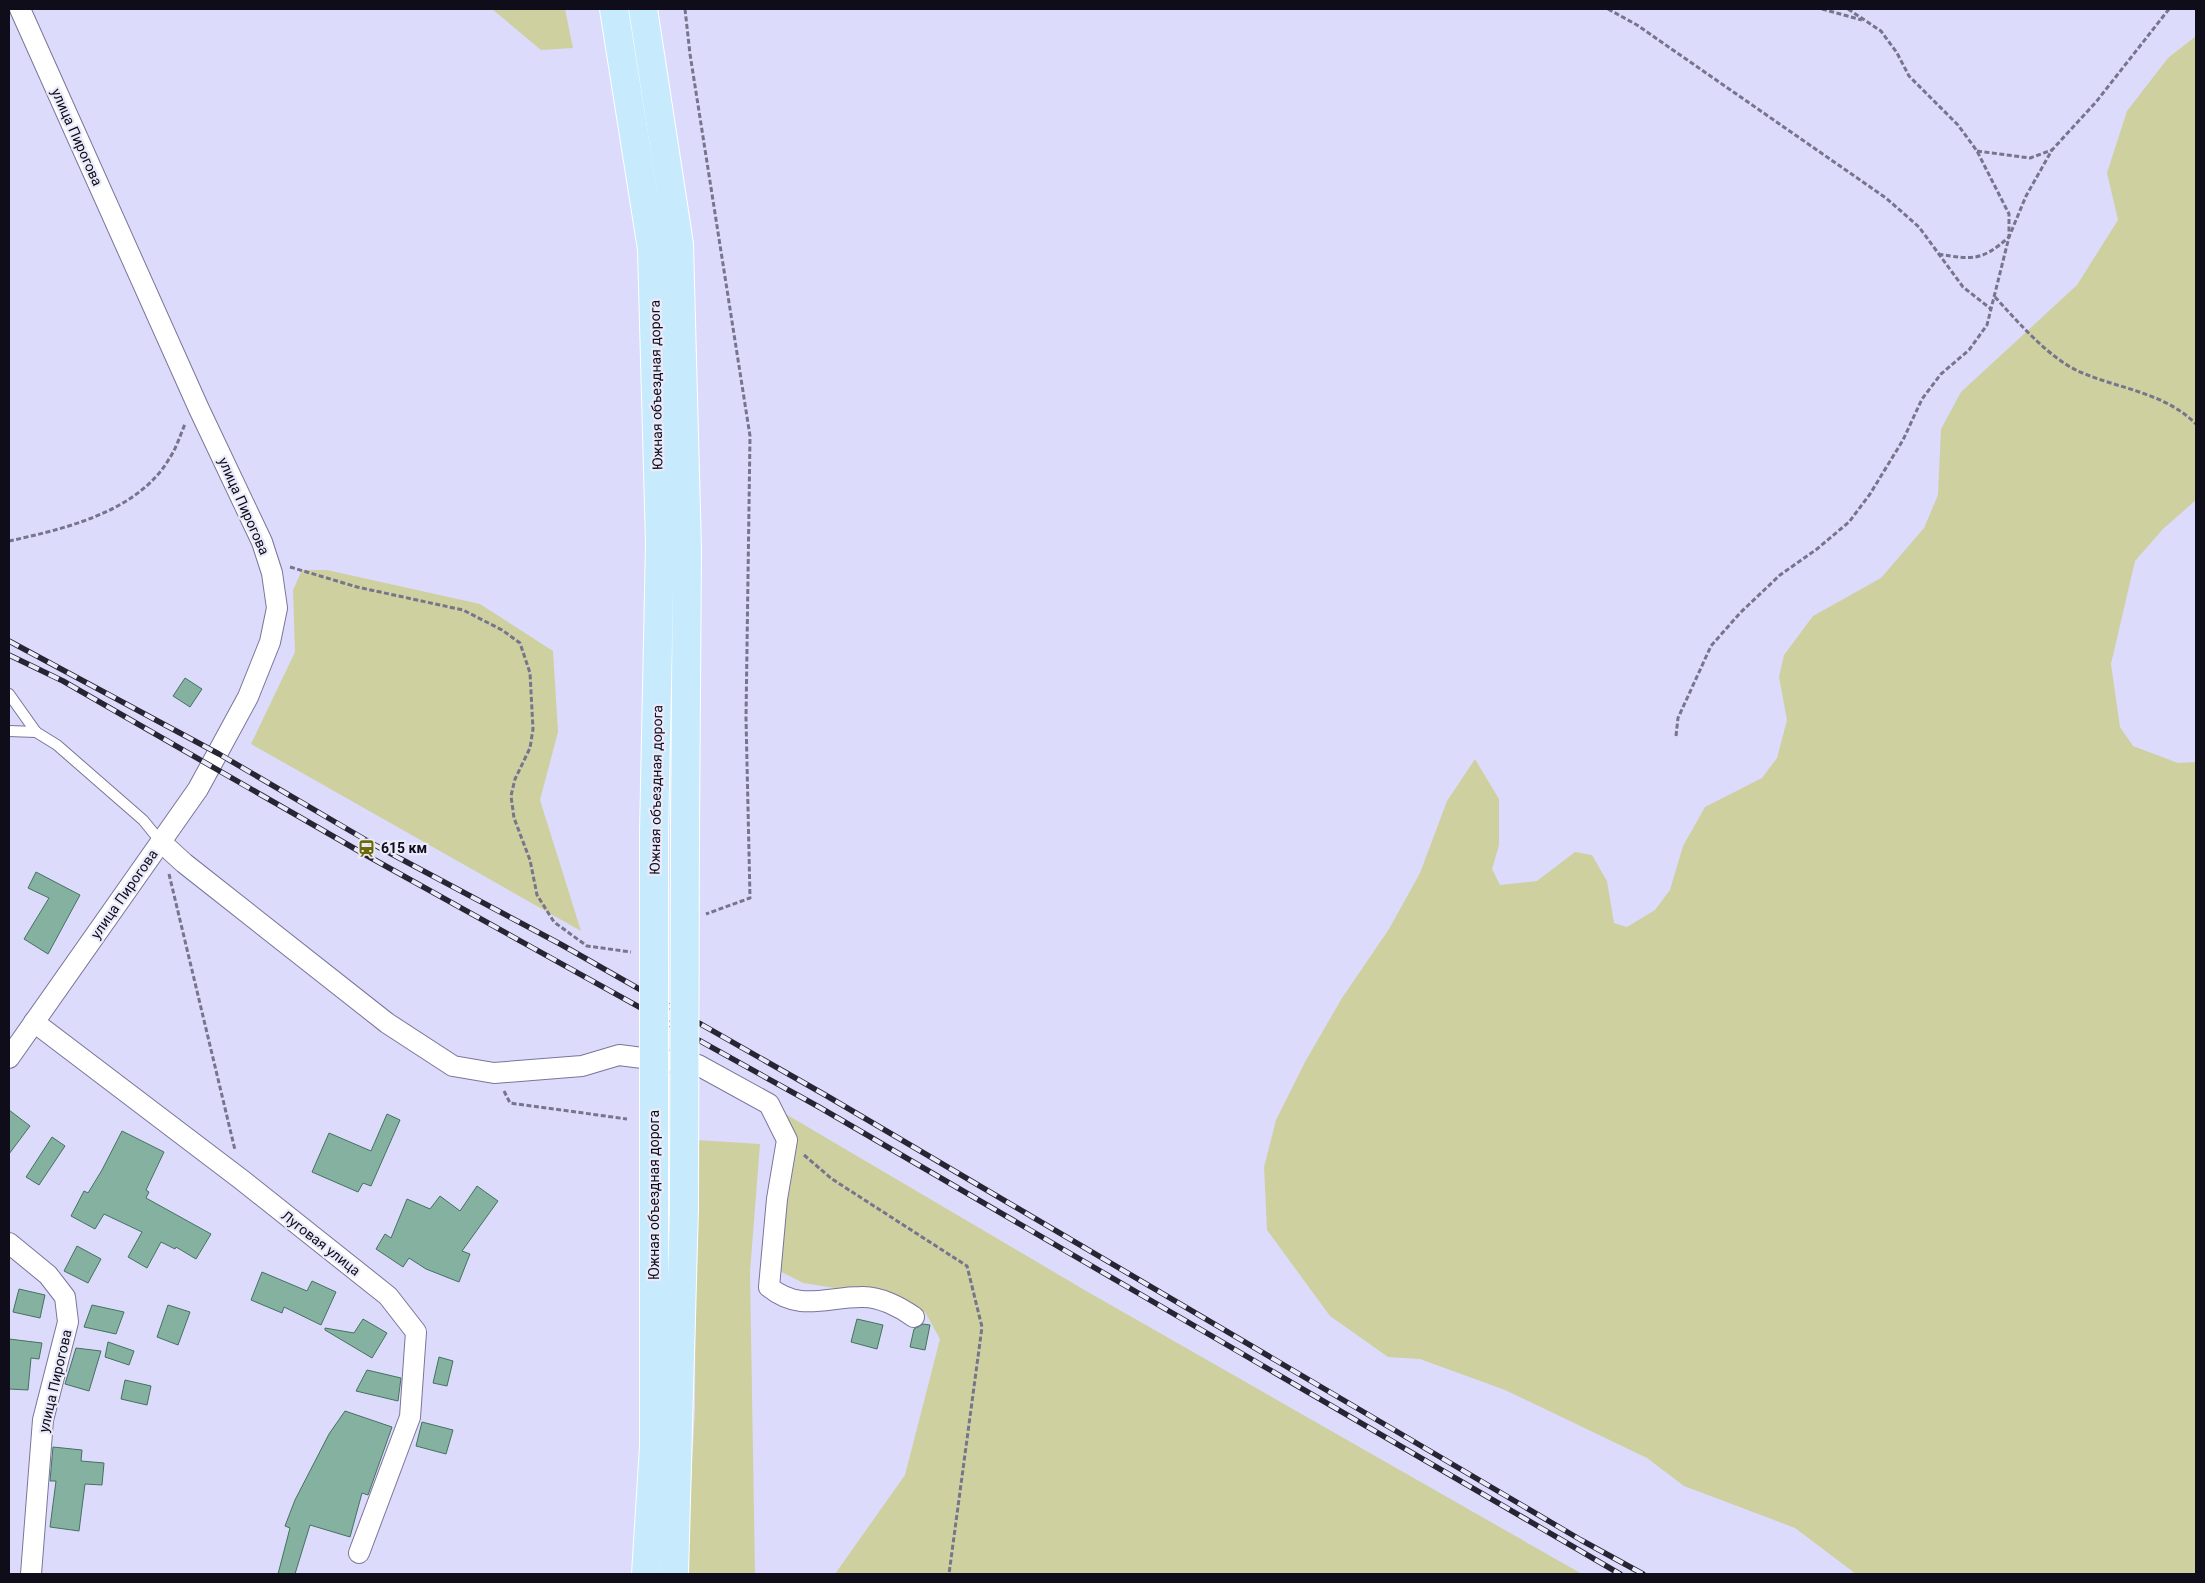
<svg xmlns="http://www.w3.org/2000/svg" width="2205" height="1583" viewBox="0 0 2205 1583" font-family="Roboto,sans-serif">
<rect width="100%" height="100%" fill="#dddbfb"/>
<g fill="#ced0a0">
<path d="M 492,9 L 565,9 L 573,48 L 541,50 Z"/>
<path d="M 2196,36 L 2196,500 L 2163,529 L 2135,561 L 2111,664 L 2120,727 L 2133,746 L 2178,763 L 2196,762 L 2196,1574 L 1856,1574 L 1795,1528 L 1684,1486 L 1647,1458 L 1505,1390 L 1420,1359 L 1388,1357 L 1330,1316 L 1267,1230 L 1264,1167 L 1276,1120 L 1305,1062 L 1342,998 L 1389,929 L 1420,873 L 1447,801 L 1475,759 L 1499,799 L 1499,845 L 1492,869 L 1500,885 L 1537,881 L 1575,852 L 1592,855 L 1607,881 L 1614,923 L 1627,927 L 1655,910 L 1670,890 L 1683,846 L 1705,807 L 1762,778 L 1777,758 L 1787,720 L 1779,677 L 1784,655 L 1813,616 L 1881,578 L 1924,528 L 1938,495 L 1941,429 L 1961,392 L 2077,285 L 2118,220 L 2107,173 L 2127,111 L 2168,58 Z"/>
<path d="M 302,570 L 327,570 L 480,604 L 553,651 L 558,732 L 540,800 L 581,931 L 251,744 L 295,652 L 293,590 Z"/>
<path d="M 784,1113 L 1088,1292 L 1582,1574 L 835,1574 L 905,1475 L 940,1339 L 925,1312 L 892,1297 L 803,1283 L 774,1268 Z"/>
<path d="M 696,1140 L 760,1144 L 750,1272 L 755,1574 L 686,1574 L 695,1410 Z"/>
</g>
<g fill="#84b1a0" stroke="#457161">
<path d="M 185,678 L 202,689 L 190,707 L 173,696 Z"/>
<path d="M 36,872 L 80,895 L 48,954 L 24,939 L 49,898 L 28,888 Z"/>
<path d="M 9,1110 L 30,1126 L 9,1154 Z"/>
<path d="M 387,1114 L 400,1120 L 371,1186 L 363,1183 L 358,1192 L 312,1172 L 329,1133 L 371,1151 Z"/>
<path d="M 122,1131 L 164,1152 L 146,1190 L 149,1192 L 146,1198 L 211,1234 L 196,1259 L 176,1247 L 175,1249 L 161,1242 L 147,1268 L 128,1257 L 142,1232 L 104,1214 L 95,1229 L 71,1216 L 84,1191 L 88,1193 L 102,1170 Z"/>
<path d="M 52,1137 L 65,1146 L 39,1185 L 26,1177 Z"/>
<path d="M 477,1186 L 498,1201 L 462,1251 L 470,1254 L 459,1282 L 426,1269 L 409,1258 L 403,1267 L 376,1249 L 385,1234 L 391,1238 L 407,1199 L 430,1209 L 440,1196 L 460,1211 Z"/>
<path d="M 77,1246 L 101,1259 L 88,1283 L 64,1271 Z"/>
<path d="M 262,1272 L 307,1291 L 312,1281 L 336,1292 L 321,1325 L 284,1307 L 282,1313 L 251,1300 Z"/>
<path d="M 19,1289 L 45,1295 L 40,1318 L 13,1312 Z"/>
<path d="M 92,1305 L 124,1312 L 116,1334 L 84,1327 Z"/>
<path d="M 168,1305 L 190,1312 L 178,1345 L 157,1337 Z"/>
<path d="M 363,1319 L 387,1333 L 372,1358 L 325,1330 L 325,1328 L 354,1333 Z"/>
<path d="M 857,1319 L 883,1325 L 877,1349 L 851,1342 Z"/>
<path d="M 923,1324 L 930,1325 L 925,1350 L 910,1347 L 914,1329 Z"/>
<path d="M 9,1339 L 42,1343 L 39,1359 L 31,1358 L 28,1390 L 9,1389 Z"/>
<path d="M 108,1342 L 134,1351 L 129,1365 L 105,1357 Z"/>
<path d="M 76,1348 L 101,1351 L 89,1391 L 65,1384 Z"/>
<path d="M 439,1357 L 453,1361 L 447,1386 L 433,1383 Z"/>
<path d="M 367,1370 L 401,1378 L 398,1401 L 356,1391 Z"/>
<path d="M 125,1380 L 151,1386 L 147,1405 L 121,1399 Z"/>
<path d="M 345,1411 L 392,1427 L 368,1495 L 362,1493 L 350,1537 L 310,1525 L 295,1574 L 278,1574 L 290,1528 L 285,1526 L 295,1500 L 329,1434 Z"/>
<path d="M 422,1422 L 453,1430 L 446,1454 L 416,1446 Z"/>
<path d="M 53,1447 L 82,1450 L 81,1461 L 104,1463 L 102,1485 L 85,1484 L 79,1531 L 50,1527 L 56,1481 L 50,1481 Z"/>
</g>
<g fill="none" stroke-linecap="round" stroke-linejoin="round">
<defs>
<g id="service">
<path d="M 9,694 L 36,732"/>
<path d="M 9,731 L 36,732 L 57,745 L 143,820 L 161,842"/>
</g>
<g id="minor">
<path d="M 161,842 L 184,863 L 387,1023 L 453,1066 L 494,1073 L 582,1066 L 619,1055 L 698,1065 L 769,1104 L 787,1140 L 777,1199 L 769,1287 C 800,1312 826,1297 861,1297 C 879,1296 900,1307 914,1317"/>
<path d="M 34,1022 L 242,1180 L 388,1296 L 416,1332 L 410,1417 L 359,1553"/>
<path d="M 9,1058 L 198,789 L 248,697 L 270,642 L 277,608 L 272,573 L 262,542 L 199,409 L 20,9"/>
<path d="M 9,1243 L 48,1275 L 65,1297 L 68,1322 L 43,1420 L 31,1574"/>
</g>
<g id="primary">
<path d="M 614,9 L 652,249 L 660,543 L 654,833"/>
<path d="M 643,9 L 679,244 L 687,550 L 685,830"/>
<path d="M 646,1574 L 654,1446 L 654,1206"/>
<path d="M 674,1574 L 684,1208"/>
</g>
</defs>
<use href="#service" stroke="#79759a" stroke-width="12"/>
<use href="#minor" stroke="#79759a" stroke-width="22"/>
<use href="#primary" stroke="#fff" stroke-width="30"/>
<g stroke="#77758c" stroke-width="3" stroke-dasharray="5 2.5" stroke-linecap="butt">
<path d="M 685,9 L 690,54 L 750,436 L 746,718 L 750,898 L 706,914"/>
<path d="M 1608,9 L 1637,25 L 1886,198 L 1919,227 L 1963,287 L 1991,309"/>
<path d="M 1822,9 L 1862,20"/>
<path d="M 1848,9 L 1881,31 L 1897,53 L 1909,76 L 1958,125 L 1977,151 L 2009,214 L 2009,237 C 1982,261 1973,260 1938,254"/>
<path d="M 1977,151 L 2030,158 L 2052,150"/>
<path d="M 1995,297 C 2017,321 2048,357 2078,371 C 2118,389 2164,392 2196,424"/>
<path d="M 9,541 C 64,529 138,512 169,459 C 176,449 180,436 185,424"/>
<path d="M 290,567 L 357,587 L 463,610 L 502,630 L 520,643 L 530,673 L 533,729 L 530,748 L 515,779 L 511,796 L 514,818 L 530,860 L 537,895 L 554,922 L 587,946 L 631,952"/>
<path d="M 1676,736 L 1678,718 L 1711,646 L 1740,613 L 1780,575 L 1817,549 L 1849,522 L 1870,494 L 1903,440 L 1922,399 L 1941,374 L 1969,350 L 1987,325 L 2009,237 L 2026,196 L 2052,150 L 2096,102 L 2169,9"/>
<path d="M 169,874 L 235,1150"/>
<path d="M 504,1091 L 510,1103 L 627,1119"/>
<path d="M 804,1155 L 832,1179 L 967,1266 L 982,1327 L 949,1574"/>
</g>
<use href="#service" stroke="#fff" stroke-width="10"/>
<use href="#minor" stroke="#fff" stroke-width="20"/>
<use href="#primary" stroke="#c7ebfc" stroke-width="28"/>
<defs>
<g id="rail">
<path d="M 9,641 L 219,754 L 371,843 L 562,945 L 827,1096 L 1581,1540 L 1643,1574"/>
<path d="M 9,655 L 63,681 L 364,854 L 819,1107 L 1620,1574"/>
</g>
</defs>
<use href="#rail" stroke="#272534" stroke-width="5.5"/>
<use href="#rail" stroke="#ebeafa" stroke-width="4" stroke-dasharray="11" stroke-linecap="butt"/>
<defs>
<g id="primary-bridge">
<path d="M 654,1206 L 654,833"/>
<path d="M 684,1208 L 685,830"/>
</g>
</defs>
<use href="#primary-bridge" stroke="#fff" stroke-width="30" stroke-linecap="butt"/>
<use href="#primary-bridge" stroke="#c7ebfc" stroke-width="28"/>
</g>
<defs>
<symbol id="station-bare" viewBox="-9 -9 18 18"><path d="M-3-6H3Q5-6 5-4V2Q5 4 3 4L4.5 6H3L1.5 4h-3L-3 6H-4.5L-3 4Q-5 4-5 2V-4Q-5-6-3-6ZM-3.5-4v3h7v-3ZM-3.5 1v1.5H-2V1ZM2 1v1.5H3.5V1Z" fill="#6b6a06" stroke="#ebeafa" stroke-width="2.5" paint-order="stroke"/></symbol>
</defs>
<g fill-rule="evenodd">
<use href="#station-bare" x="354" y="836" width="25" height="25"/>
</g>
<g text-anchor="middle" dominant-baseline="central" stroke-width="4.5" stroke-linejoin="round" paint-order="stroke">
<g font-size="14" fill="#0f0d1a" stroke="#ebeafa">
<text transform="translate(77 137) rotate(66)">улица Пирогова</text>
<text transform="translate(656 385) rotate(-91)">Южная объездная дорога</text>
<text transform="translate(244 506) rotate(66)">улица Пирогова</text>
<text transform="translate(656 790) rotate(-89)">Южная объездная дорога</text>
<text transform="translate(124 894) rotate(-55)">улица Пирогова</text>
<text transform="translate(654 1195) rotate(-90)">Южная объездная дорога</text>
<text transform="translate(321 1243) rotate(38)">Луговая улица</text>
<text transform="translate(55 1381) rotate(-77)">улица Пирогова</text>
</g>
<g font-size="14" font-weight="bold" fill="#0f0d1a" stroke="#ebeafa" text-anchor="start">
<text x="381" y="848">615 км</text>
</g>
</g>
<rect width="2205" height="1583" fill="none" stroke="#0f0d1a" stroke-width="20"/>
</svg>
